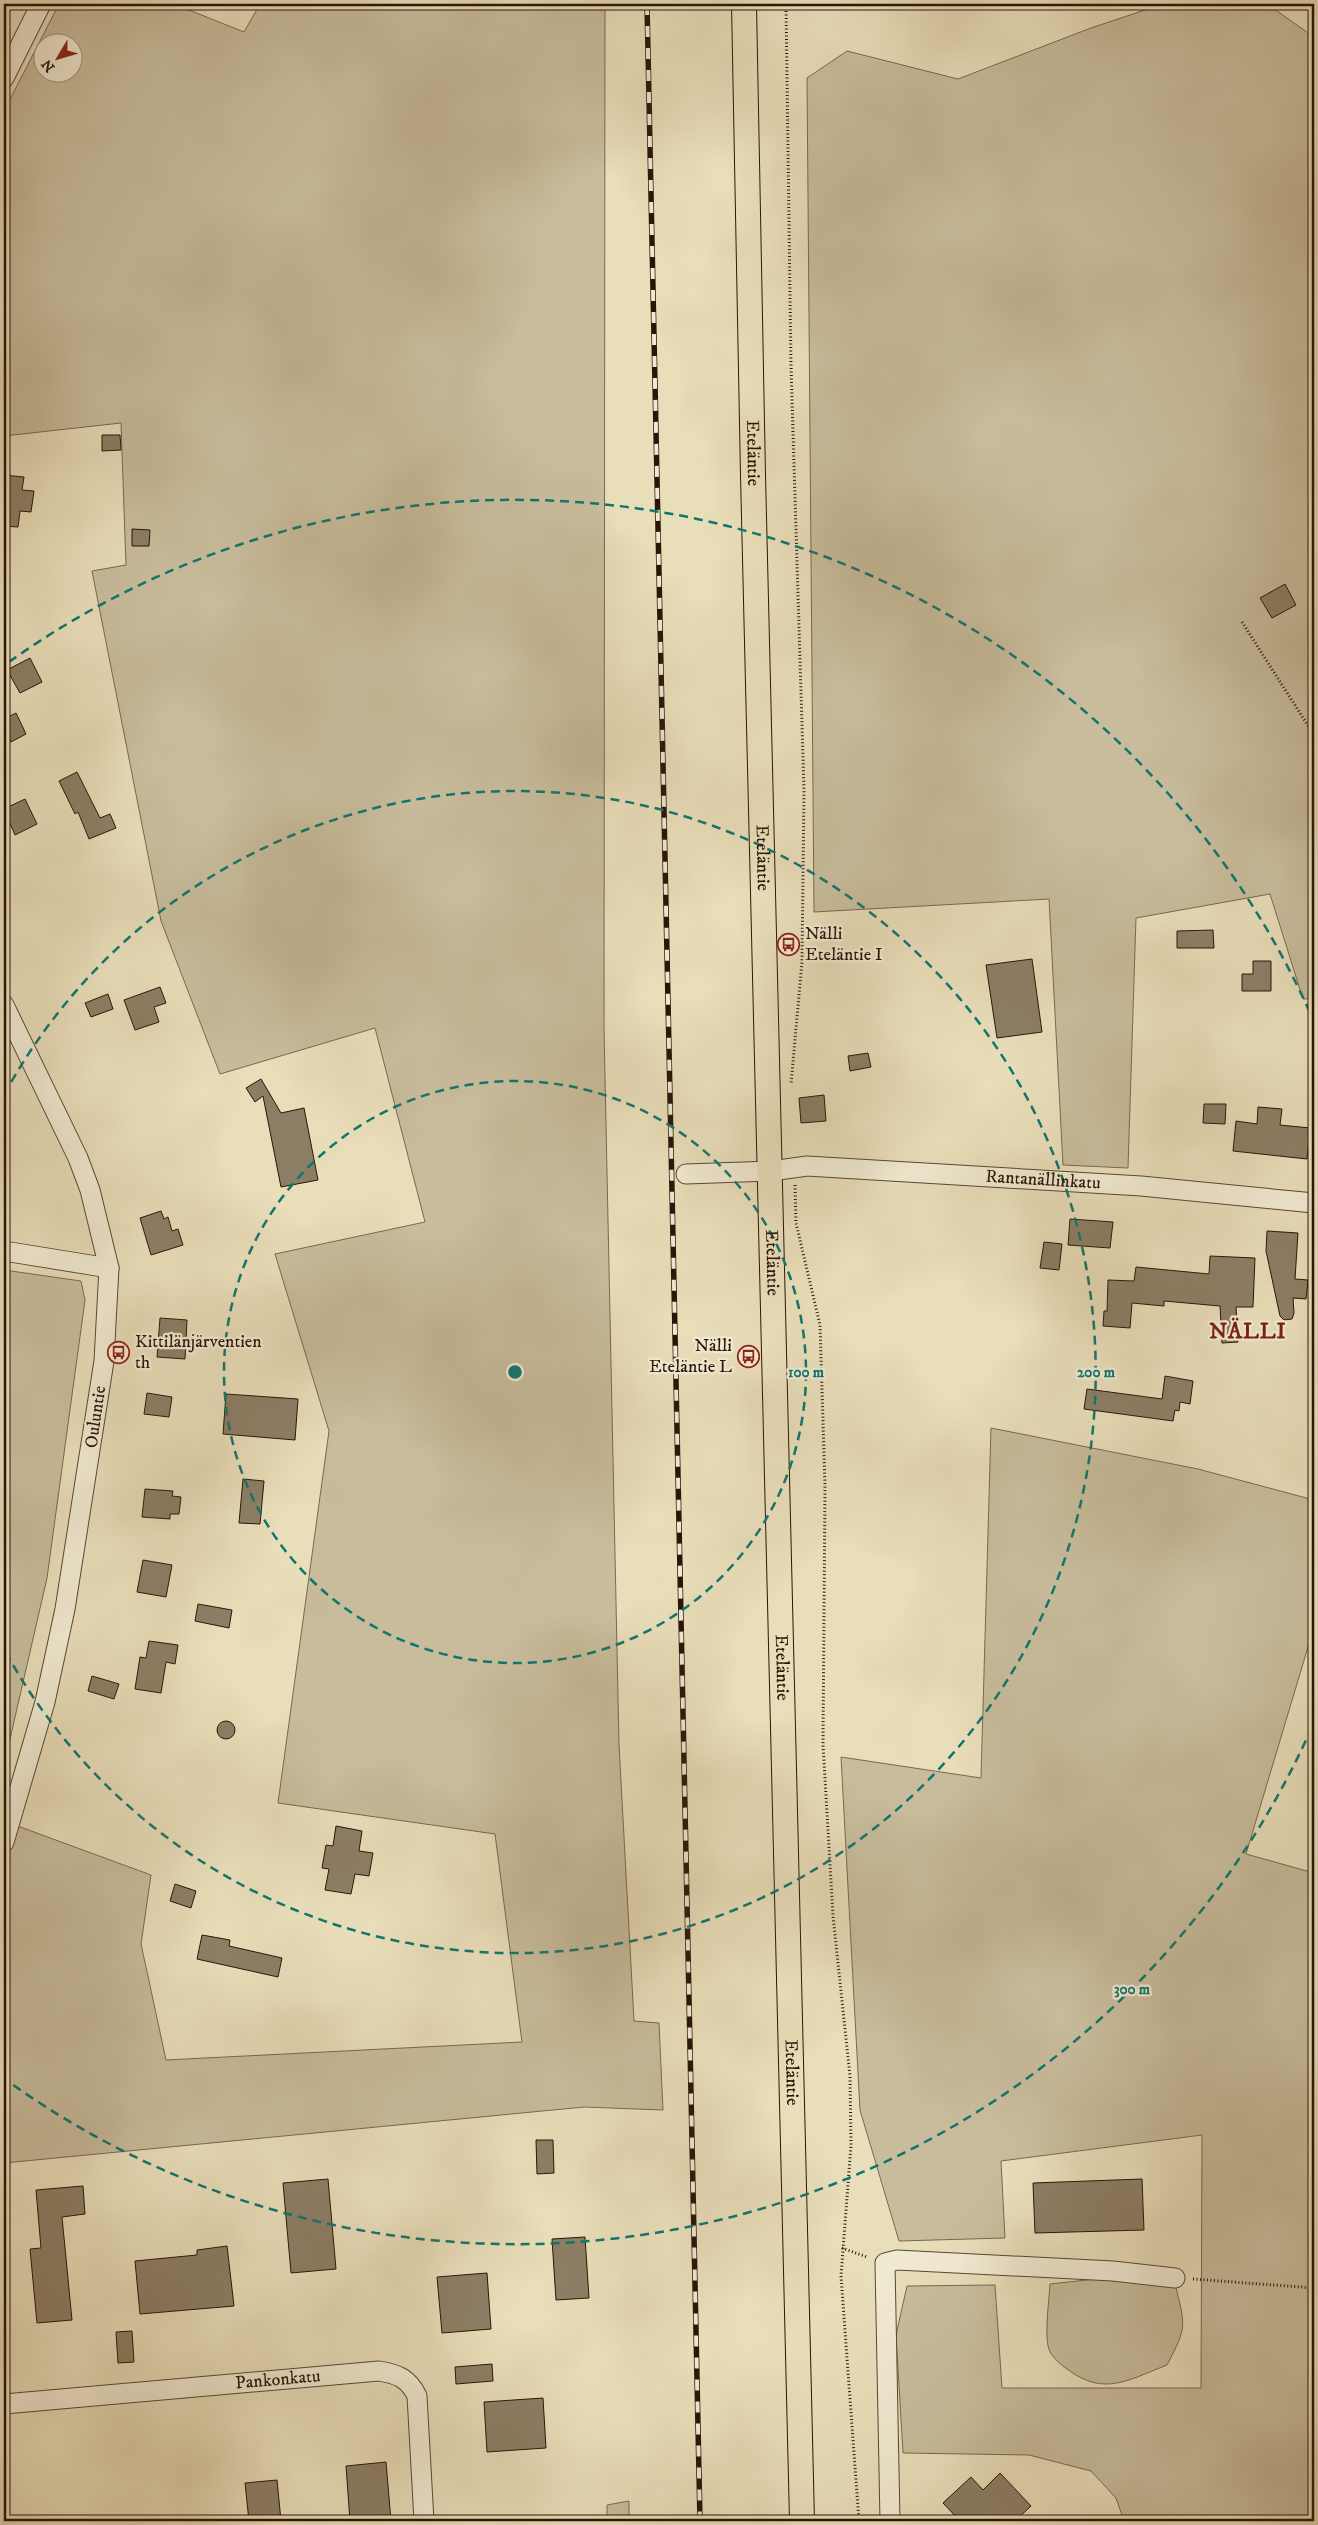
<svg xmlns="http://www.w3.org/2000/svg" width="1318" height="2525" viewBox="0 0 1318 2525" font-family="'IM FELL DW Pica',serif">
<rect width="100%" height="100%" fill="#e9deba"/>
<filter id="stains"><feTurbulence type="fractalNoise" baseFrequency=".004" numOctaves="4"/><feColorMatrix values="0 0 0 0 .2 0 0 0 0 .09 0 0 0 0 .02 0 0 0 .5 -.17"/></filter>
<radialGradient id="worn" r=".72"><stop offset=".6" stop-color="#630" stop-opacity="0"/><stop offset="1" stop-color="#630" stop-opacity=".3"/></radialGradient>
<g fill="#c8bc9c" stroke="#786852" fill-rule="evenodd">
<path d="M 59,4 L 174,4 L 244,32 L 260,4 L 605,4 L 604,1029 L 619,1745 L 634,2021 L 659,2023 L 663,2110 L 584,2107 L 4,2163 L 4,1821 L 151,1875 L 141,1944 L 166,2060 L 522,2042 L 495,1834 L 278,1803 L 329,1431 L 275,1254 L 425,1222 L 375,1028 L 220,1074 L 161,921 L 92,571 L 126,565 L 121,423 L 4,436 L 4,111 ZM 42,42 L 72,42 L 72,72 L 42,72 Z"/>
<path d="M 1163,4 L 1267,4 L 1314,37 L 1314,999 L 1303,999 L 1270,894 L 1136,918 L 1128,1168 L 1063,1165 L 1049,899 L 814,912 L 807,78 L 847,51 L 958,79 L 1091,28 Z"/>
<path d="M 4,1270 L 81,1281 L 85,1300 L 47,1578 L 4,1765 Z"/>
<path d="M 991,1428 L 1198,1469 L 1314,1500 L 1314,1627 L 1246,1854 L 1314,1873 L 1314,2521 L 1124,2521 L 1116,2498 L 1091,2471 L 1029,2455 L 903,2453 L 896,2335 L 907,2286 L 995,2285 L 1002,2388 L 1201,2388 L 1202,2135 L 1001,2161 L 1005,2238 L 899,2241 L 860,2110 L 841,1757 L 981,1778 Z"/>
<path d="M 1114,2277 L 1175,2283 C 1185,2327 1188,2325 1167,2365 C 1128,2380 1104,2397 1067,2369 C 1059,2363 1050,2356 1048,2346 C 1045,2327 1049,2303 1050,2284 Z"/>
<path d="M 629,2501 L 629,2521 L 607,2521 L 607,2505 Z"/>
</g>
<g fill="#8c7e65" stroke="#281508">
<path d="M 102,435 L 120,435 L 121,450 L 102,451 Z"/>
<path d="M 4,475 L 24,477 L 22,490 L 34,491 L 31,512 L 20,511 L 18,527 L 4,526 Z"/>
<path d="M 132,529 L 150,530 L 149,546 L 132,546 Z"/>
<path d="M 1285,584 L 1296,605 L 1272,618 L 1260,598 Z"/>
<path d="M 30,658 L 42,682 L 20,693 L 7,670 Z"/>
<path d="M 16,713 L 26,734 L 11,742 L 4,728 L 4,719 Z"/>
<path d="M 77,772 L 100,818 L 110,814 L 116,828 L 89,839 L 78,812 L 75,814 L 59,781 Z"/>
<path d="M 25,799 L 37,824 L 15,835 L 4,809 Z"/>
<path d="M 1213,930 L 1214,948 L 1177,948 L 1177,931 Z"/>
<path d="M 1032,959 L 1042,1032 L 997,1038 L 986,965 Z"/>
<path d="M 1253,961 L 1271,961 L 1271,991 L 1242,991 L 1242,974 L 1253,974 Z"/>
<path d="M 160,987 L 166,1003 L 154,1007 L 159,1022 L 135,1030 L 124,1000 Z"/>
<path d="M 108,994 L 113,1009 L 91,1017 L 85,1003 Z"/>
<path d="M 868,1053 L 871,1067 L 850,1071 L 848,1056 Z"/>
<path d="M 261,1079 L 281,1113 L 304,1108 L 318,1180 L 281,1187 L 263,1096 L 255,1102 L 246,1088 Z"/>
<path d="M 824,1095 L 826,1121 L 801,1123 L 799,1098 Z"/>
<path d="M 1204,1104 L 1226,1104 L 1225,1124 L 1203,1123 Z"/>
<path d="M 1258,1107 L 1282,1109 L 1280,1125 L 1310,1128 L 1307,1159 L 1233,1151 L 1236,1121 L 1257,1124 Z"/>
<path d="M 161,1211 L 164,1219 L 168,1217 L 172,1231 L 178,1229 L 183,1245 L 151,1255 L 140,1218 Z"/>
<path d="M 1070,1219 L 1113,1222 L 1110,1248 L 1068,1245 Z"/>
<path d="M 1267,1231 L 1298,1233 L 1295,1279 L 1308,1280 L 1306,1299 L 1293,1298 L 1294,1313 L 1292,1319 L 1284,1320 L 1280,1316 L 1266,1251 Z"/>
<path d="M 1044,1242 L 1062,1244 L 1059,1270 L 1040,1268 Z"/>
<path d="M 1210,1256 L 1255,1258 L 1253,1307 L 1236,1307 L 1238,1342 L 1222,1343 L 1220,1306 L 1164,1301 L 1164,1306 L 1132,1303 L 1130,1328 L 1103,1326 L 1104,1311 L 1107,1311 L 1108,1280 L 1134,1281 L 1136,1267 L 1209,1274 Z"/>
<path d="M 160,1318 L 187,1320 L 185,1359 L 157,1357 Z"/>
<path d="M 1165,1376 L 1193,1381 L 1190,1404 L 1180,1402 L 1179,1411 L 1175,1410 L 1173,1421 L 1084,1409 L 1087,1389 L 1162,1399 Z"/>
<path d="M 147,1393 L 172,1397 L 169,1417 L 144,1414 Z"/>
<path d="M 226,1394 L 298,1399 L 295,1440 L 223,1434 Z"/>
<path d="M 243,1479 L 264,1481 L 260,1524 L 239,1523 Z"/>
<path d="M 145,1489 L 173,1491 L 172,1496 L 181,1497 L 179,1514 L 170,1514 L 170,1519 L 142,1517 Z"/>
<path d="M 143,1560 L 172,1565 L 166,1597 L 137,1592 Z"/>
<path d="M 198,1604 L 232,1610 L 229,1628 L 195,1621 Z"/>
<path d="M 149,1641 L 178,1645 L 175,1664 L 166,1662 L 161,1693 L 135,1689 L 140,1657 L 146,1658 Z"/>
<path d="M 92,1676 L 119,1684 L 114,1699 L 88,1691 Z"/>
<circle cx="226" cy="1730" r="9"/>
<path d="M 336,1826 L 362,1831 L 359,1851 L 373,1853 L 369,1876 L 355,1874 L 351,1894 L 325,1890 L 329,1869 L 322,1868 L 326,1845 L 333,1846 Z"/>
<path d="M 175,1884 L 196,1891 L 191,1908 L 170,1901 Z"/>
<path d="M 202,1935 L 230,1940 L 229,1946 L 282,1958 L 278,1977 L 197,1959 Z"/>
<path d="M 536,2140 L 553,2140 L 554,2173 L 537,2174 Z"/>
<path d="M 328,2179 L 336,2269 L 291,2273 L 283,2183 Z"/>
<path d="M 1142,2179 L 1144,2230 L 1035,2233 L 1033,2183 Z"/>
<path d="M 83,2186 L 85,2214 L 62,2217 L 72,2320 L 37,2323 L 30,2249 L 41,2248 L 36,2190 Z"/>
<path d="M 585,2237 L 589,2298 L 556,2300 L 552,2239 Z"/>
<path d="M 227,2246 L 234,2306 L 140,2314 L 135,2261 L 197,2255 L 197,2250 Z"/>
<path d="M 487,2273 L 491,2329 L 442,2333 L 437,2277 Z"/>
<path d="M 132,2331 L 134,2362 L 118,2363 L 116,2332 Z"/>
<path d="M 492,2364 L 493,2381 L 456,2384 L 455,2367 Z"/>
<path d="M 543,2398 L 546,2448 L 487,2452 L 484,2402 Z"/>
<path d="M 386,2462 L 391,2521 L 350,2521 L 346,2466 Z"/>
<path d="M 1000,2473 L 1031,2506 L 1015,2521 L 960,2521 L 943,2503 L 971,2477 L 983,2490 Z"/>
<path d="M 277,2480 L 281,2521 L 249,2521 L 245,2483 Z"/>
</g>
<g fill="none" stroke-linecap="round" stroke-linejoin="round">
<defs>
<g id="minor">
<path d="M 4,78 L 41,4"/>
<path d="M 4,1005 L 78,1158 L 90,1190 L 109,1268 L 104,1361 L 65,1609 L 45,1702 L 4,1842"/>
<path id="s1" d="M 686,1174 L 771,1171 L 807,1166 L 1141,1186 L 1314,1203"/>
<path d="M 4,1251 L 109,1268"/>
<path id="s2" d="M 4,2404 L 379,2371 C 398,2374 409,2379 417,2396 L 424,2521"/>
<path d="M 890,2521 L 885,2263 L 897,2260 L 1113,2271 L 1175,2278"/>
</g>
<g id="major">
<path id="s3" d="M 744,4 L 753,475 L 802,2521"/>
</g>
</defs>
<use href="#minor" stroke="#584734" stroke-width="21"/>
<use href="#major" stroke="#281508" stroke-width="26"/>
<g stroke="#281508" stroke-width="3" stroke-dasharray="1 2.5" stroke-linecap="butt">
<path d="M 786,4 L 791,366 L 804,790 L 802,962 L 791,1084"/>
<path d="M 1242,622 L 1314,735"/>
<path d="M 795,1185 L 796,1223 L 820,1325 L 825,1486 L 823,1744 L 833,1916 L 850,2076 L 851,2145 L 841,2276 L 859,2521"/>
<path d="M 842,2248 L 867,2257"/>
<path d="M 1193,2279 L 1314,2288"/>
</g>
<use href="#minor" stroke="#f1ead2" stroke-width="19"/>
<use href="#major" stroke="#e9deba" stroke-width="24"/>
<defs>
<path id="rail" d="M 647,4 L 700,2521"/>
</defs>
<use href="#rail" stroke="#281508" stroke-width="5.5"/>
<use href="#rail" stroke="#f1ead2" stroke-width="4" stroke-dasharray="11" stroke-linecap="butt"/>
</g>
<g fill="none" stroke="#0f766e" stroke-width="2.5" stroke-dasharray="9 6">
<circle cx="515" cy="1372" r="291"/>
<path d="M4 1095A581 581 0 1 1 4 1649"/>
<path d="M1312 1727A872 872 0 0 1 9 2082M9 662A872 872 0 0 1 1312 1017"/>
</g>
<defs>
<symbol id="bus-ring" viewBox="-11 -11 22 22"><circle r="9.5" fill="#f1ead2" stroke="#8f2418" stroke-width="1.5"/><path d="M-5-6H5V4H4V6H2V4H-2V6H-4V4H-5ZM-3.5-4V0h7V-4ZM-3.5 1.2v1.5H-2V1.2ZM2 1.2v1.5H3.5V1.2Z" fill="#8f2418"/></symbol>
</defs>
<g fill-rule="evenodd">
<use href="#bus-ring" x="776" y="932" width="25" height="25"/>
<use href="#bus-ring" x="106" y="1340" width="25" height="25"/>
<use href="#bus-ring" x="736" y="1344" width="25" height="25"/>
</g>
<g text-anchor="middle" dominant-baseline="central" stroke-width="4.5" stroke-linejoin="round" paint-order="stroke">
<g font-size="18" fill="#281508" stroke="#f1ead2">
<text stroke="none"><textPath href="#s3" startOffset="449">Eteläntie</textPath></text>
<text stroke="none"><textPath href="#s3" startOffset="854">Eteläntie</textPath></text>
<text stroke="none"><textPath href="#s1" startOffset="358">Rantanällinkatu</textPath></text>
<text stroke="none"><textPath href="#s3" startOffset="1259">Eteläntie</textPath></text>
<text transform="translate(96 1417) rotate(-82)">Ouluntie</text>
<text stroke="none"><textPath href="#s3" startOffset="1664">Eteläntie</textPath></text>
<text stroke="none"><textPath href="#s3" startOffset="2069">Eteläntie</textPath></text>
<text stroke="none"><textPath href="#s2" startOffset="275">Pankonkatu</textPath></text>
</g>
<g font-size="18" fill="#281508" stroke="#f1ead2" text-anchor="start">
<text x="805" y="934">Nälli<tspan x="805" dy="21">Eteläntie I</tspan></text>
<text x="135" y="1342">Kittilänjärventien<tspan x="135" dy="21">th</tspan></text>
<text x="732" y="1346" text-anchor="end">Nälli<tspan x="732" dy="21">Eteläntie L</tspan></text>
</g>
<g font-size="22" font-weight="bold" letter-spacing="1" fill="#7a1f14" stroke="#f1ead2">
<text x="1248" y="1331">NÄLLI</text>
</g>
</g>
<circle cx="515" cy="1372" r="8" fill="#0f766e" stroke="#f1ead2" stroke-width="2.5"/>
<g font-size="15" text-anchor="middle" font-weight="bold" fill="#0f766e" stroke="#f1ead2" stroke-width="4.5" stroke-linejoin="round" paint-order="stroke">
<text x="806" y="1377">100 m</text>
<text x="1096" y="1377">200 m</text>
<text x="1132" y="1994">300 m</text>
</g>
<rect width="1318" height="2525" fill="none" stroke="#e9deba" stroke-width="20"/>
<rect x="5" y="5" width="1308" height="2515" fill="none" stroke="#281508" stroke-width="2.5"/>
<rect x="10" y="10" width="1298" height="2505" fill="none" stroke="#281508"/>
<g transform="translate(58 58) rotate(232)"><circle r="24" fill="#f1ead2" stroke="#a19581"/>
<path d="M0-4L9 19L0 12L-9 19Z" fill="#8f2418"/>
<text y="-8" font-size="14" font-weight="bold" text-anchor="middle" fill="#281508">N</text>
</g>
<rect width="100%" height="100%" filter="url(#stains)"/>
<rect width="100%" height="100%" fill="url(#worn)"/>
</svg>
